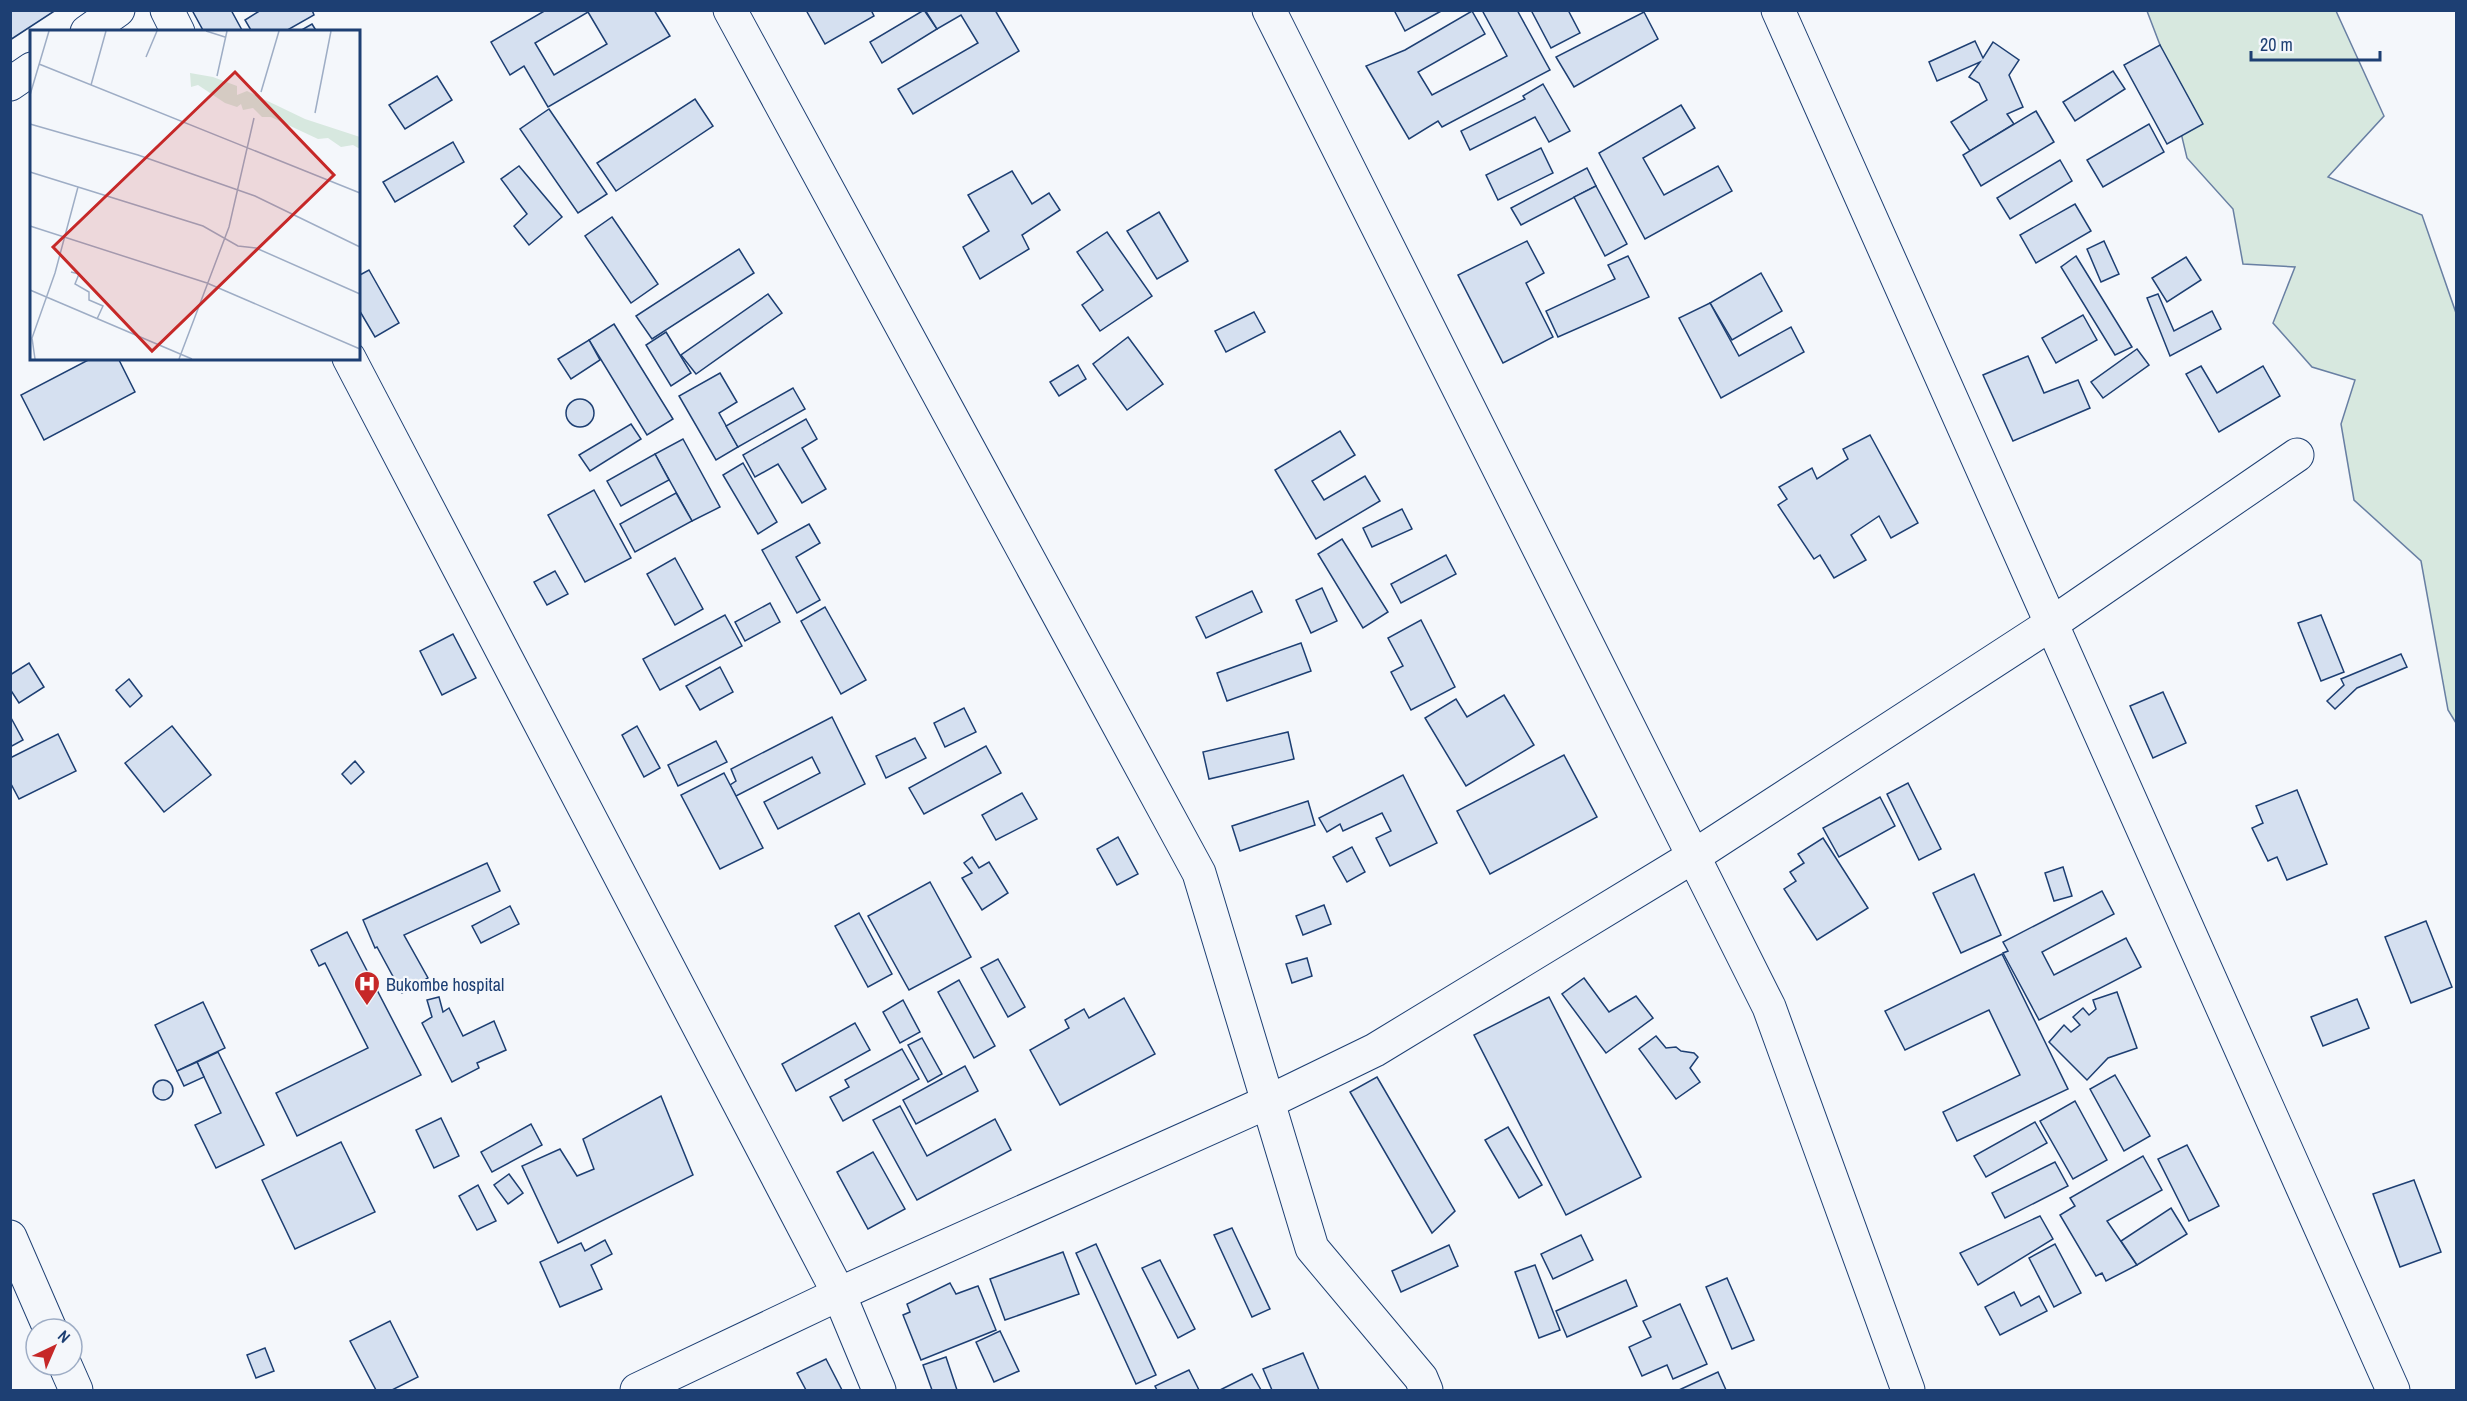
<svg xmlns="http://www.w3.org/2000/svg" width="2467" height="1401" viewBox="0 0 2467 1401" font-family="'Archivo Narrow',sans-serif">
<rect width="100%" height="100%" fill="#f4f7fb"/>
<path fill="#d7e8df" stroke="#687fa3" stroke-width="1.5" d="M 2147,11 L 2336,11 L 2384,116 L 2328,177 L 2422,215 L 2456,313 L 2456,723 L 2448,710 L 2421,561 L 2354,500 L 2341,424 L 2355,380 L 2312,367 L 2273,323 L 2295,267 L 2243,264 L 2233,209 L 2187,158 L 2160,45 Z"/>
<g fill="#d5e0f0" stroke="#1d3f73" stroke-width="1.5" fill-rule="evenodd">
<path d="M 10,10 L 56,10 L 10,40 Z"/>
<path d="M 192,10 L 231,10 L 243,32 L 204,32 Z"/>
<path d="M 261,10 L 312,10 L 314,15 L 284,32 L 252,32 L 245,20 Z"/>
<path d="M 546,10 L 654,10 L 670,36 L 548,107 L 524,66 L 510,75 L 491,42 ZM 588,12 L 607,44 L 554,75 L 535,43 Z"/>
<path d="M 806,10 L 871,10 L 874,16 L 825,44 Z"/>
<path d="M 924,10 L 937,29 L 882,63 L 870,42 Z"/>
<path d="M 925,10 L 995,10 L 1019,51 L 913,114 L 898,89 L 978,43 L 961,15 L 937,29 Z"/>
<path d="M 1394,10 L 1443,10 L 1405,31 Z"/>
<path d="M 1482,10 L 1517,10 L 1550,70 L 1442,127 L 1438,121 L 1409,139 L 1366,66 L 1405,50 L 1472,11 L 1485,34 L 1418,72 L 1432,95 L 1507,56 Z"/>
<path d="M 1531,10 L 1568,10 L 1580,33 L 1551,48 Z"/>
<path d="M 1644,12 L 1658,39 L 1574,87 L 1556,57 Z"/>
<path d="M 312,24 L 317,32 L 298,32 Z"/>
<path d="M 1975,41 L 1983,58 L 1993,42 L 2019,60 L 2009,75 L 2023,107 L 2007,114 L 2014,124 L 1970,151 L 1951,122 L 1987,100 L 1979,83 L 1969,77 L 1980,62 L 1937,81 L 1929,62 Z"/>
<path d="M 2160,45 L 2203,124 L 2167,144 L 2124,65 Z"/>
<path d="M 2113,71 L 2125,89 L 2075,121 L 2063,102 Z"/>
<path d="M 437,76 L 452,100 L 405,129 L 389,105 Z"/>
<path d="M 1543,84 L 1570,131 L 1549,142 L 1535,117 L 1470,150 L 1461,131 L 1525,99 L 1523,96 Z"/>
<path d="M 695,99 L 713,126 L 616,191 L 597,163 Z"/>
<path d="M 1681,105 L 1695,128 L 1643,158 L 1664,195 L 1718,166 L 1732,191 L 1645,239 L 1599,153 Z"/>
<path d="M 549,109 L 607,194 L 578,213 L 520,129 Z"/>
<path d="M 2036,111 L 2054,142 L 1981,186 L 1963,155 Z"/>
<path d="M 2149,124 L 2164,152 L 2103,187 L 2087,160 Z"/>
<path d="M 453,142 L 464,162 L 395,202 L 383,182 Z"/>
<path d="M 1541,148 L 1553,173 L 1498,200 L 1486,175 Z"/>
<path d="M 2060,160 L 2072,181 L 2010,219 L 1997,198 Z"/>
<path d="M 519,166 L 562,217 L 529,245 L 514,226 L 527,214 L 501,179 Z"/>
<path d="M 1587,168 L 1596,186 L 1521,225 L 1511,208 Z"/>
<path d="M 1012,171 L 1032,204 L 1049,193 L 1060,210 L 1022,235 L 1029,249 L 980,279 L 963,247 L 989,231 L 968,195 Z"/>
<path d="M 1596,186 L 1627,244 L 1605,256 L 1574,197 Z"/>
<path d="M 2075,204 L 2091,231 L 2036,263 L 2020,235 Z"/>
<path d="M 1159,212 L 1188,261 L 1157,279 L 1127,231 Z"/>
<path d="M 612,217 L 658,284 L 631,303 L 585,236 Z"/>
<path d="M 1107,232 L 1152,296 L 1100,331 L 1082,305 L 1103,290 L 1077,252 Z"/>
<path d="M 1527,241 L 1544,273 L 1526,283 L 1553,337 L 1503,363 L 1458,275 Z"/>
<path d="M 2104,241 L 2119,274 L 2101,282 L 2087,249 Z"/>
<path d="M 739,249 L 754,273 L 652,339 L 636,316 Z"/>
<path d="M 1628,256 L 1649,297 L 1558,337 L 1546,311 L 1615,279 L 1608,265 Z"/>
<path d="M 2076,256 L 2132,347 L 2115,355 L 2061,267 Z"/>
<path d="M 2186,257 L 2201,280 L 2167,302 L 2152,278 Z"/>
<path d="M 369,270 L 399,323 L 375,337 L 358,308 L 358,276 Z"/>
<path d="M 1761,273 L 1782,311 L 1732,340 L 1710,303 Z"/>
<path d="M 768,294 L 782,313 L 696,374 L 681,355 Z"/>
<path d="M 2158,294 L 2174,331 L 2212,311 L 2221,329 L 2170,356 L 2147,298 Z"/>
<path d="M 1710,303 L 1739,356 L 1791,327 L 1804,352 L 1721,398 L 1679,318 Z"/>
<path d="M 1254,312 L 1265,332 L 1226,352 L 1215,331 Z"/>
<path d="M 2083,315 L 2097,340 L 2056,363 L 2042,338 Z"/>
<path d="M 614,324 L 673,419 L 647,435 L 589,340 Z"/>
<path d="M 666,332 L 691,373 L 671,386 L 646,345 Z"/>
<path d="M 1128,337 L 1163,384 L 1127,410 L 1093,364 Z"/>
<path d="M 589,340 L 600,360 L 571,379 L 558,359 Z"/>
<path d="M 2137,349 L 2149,365 L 2103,398 L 2091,382 Z"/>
<path d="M 2028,356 L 2044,393 L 2078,380 L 2090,408 L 2013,441 L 1983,375 Z"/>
<path d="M 92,358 L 118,358 L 135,392 L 44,440 L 21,395 Z"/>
<path d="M 1078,365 L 1086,379 L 1059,396 L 1050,382 Z"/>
<path d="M 2201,366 L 2217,393 L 2263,366 L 2280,396 L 2219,432 L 2186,374 Z"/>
<path d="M 720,373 L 737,402 L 719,413 L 738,447 L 716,460 L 679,396 Z"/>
<path d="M 793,388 L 805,409 L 738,447 L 726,426 Z"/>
<circle cx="580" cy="413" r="14"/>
<path d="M 806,419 L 817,439 L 802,448 L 826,489 L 802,503 L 778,464 L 755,477 L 743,455 Z"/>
<path d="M 631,424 L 641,439 L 590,471 L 579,455 Z"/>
<path d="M 1340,431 L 1355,455 L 1312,481 L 1324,500 L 1365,476 L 1380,501 L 1316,539 L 1275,470 Z"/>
<path d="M 1870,435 L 1918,523 L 1891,538 L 1879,516 L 1851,535 L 1866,560 L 1834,578 L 1820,555 L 1814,559 L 1778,505 L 1787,499 L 1779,487 L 1812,468 L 1817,479 L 1848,459 L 1843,449 Z"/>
<path d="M 683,439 L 720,507 L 692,521 L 655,454 Z"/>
<path d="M 655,454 L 669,480 L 621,506 L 607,481 Z"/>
<path d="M 743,463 L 777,522 L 758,534 L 723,475 Z"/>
<path d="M 594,490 L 631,558 L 585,582 L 548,515 Z"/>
<path d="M 676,493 L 692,521 L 635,552 L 620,524 Z"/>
<path d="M 1402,509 L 1412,529 L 1372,547 L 1363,528 Z"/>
<path d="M 809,524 L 820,543 L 796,557 L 820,600 L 797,613 L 762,550 Z"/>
<path d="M 1342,539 L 1388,612 L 1363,628 L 1318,554 Z"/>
<path d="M 1446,555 L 1456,574 L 1401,603 L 1391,584 Z"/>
<path d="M 675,558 L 703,609 L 675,625 L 647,574 Z"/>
<path d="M 555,571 L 568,594 L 547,605 L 534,582 Z"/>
<path d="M 1322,588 L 1337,621 L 1311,633 L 1296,600 Z"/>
<path d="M 1252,591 L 1262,612 L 1206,638 L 1196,617 Z"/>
<path d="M 770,603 L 780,622 L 745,641 L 735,622 Z"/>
<path d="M 825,607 L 866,680 L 841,694 L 801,621 Z"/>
<path d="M 725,615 L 742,646 L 660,690 L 643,659 Z"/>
<path d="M 2321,615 L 2344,672 L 2321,681 L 2298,623 Z"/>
<path d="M 1421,620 L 1455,687 L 1411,710 L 1391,672 L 1403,666 L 1388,638 Z"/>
<path d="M 453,634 L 476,678 L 442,695 L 420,651 Z"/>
<path d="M 1301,643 L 1311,671 L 1227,701 L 1217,673 Z"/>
<path d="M 2401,654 L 2407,667 L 2357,688 L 2335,709 L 2327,701 L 2344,685 L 2341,679 Z"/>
<path d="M 29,663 L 44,687 L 19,703 L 10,689 L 10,675 Z"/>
<path d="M 720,667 L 733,692 L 700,710 L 686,686 Z"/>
<path d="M 129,679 L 142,696 L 130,707 L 116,690 Z"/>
<path d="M 2163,692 L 2186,743 L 2153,758 L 2130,706 Z"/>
<path d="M 1504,695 L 1534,745 L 1466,786 L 1425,718 L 1456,699 L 1467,717 Z"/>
<path d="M 964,708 L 976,732 L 945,747 L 934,723 Z"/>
<path d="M 10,716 L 23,740 L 10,747 Z"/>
<path d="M 832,717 L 865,784 L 778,829 L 764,802 L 820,773 L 812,757 L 736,796 L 730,785 L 736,781 L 731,769 Z"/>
<path d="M 172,726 L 211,775 L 164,812 L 125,763 Z"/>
<path d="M 637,726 L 660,768 L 644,777 L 622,735 Z"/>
<path d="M 1288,732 L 1294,759 L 1209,779 L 1203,752 Z"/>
<path d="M 58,734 L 76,771 L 19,799 L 10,782 L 10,758 Z"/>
<path d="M 915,738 L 926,758 L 886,778 L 876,756 Z"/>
<path d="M 716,741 L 727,762 L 678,786 L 668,765 Z"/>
<path d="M 986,746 L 1001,773 L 924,814 L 909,788 Z"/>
<path d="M 1564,755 L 1597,817 L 1490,874 L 1457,811 Z"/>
<path d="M 355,761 L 364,772 L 351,784 L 342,774 Z"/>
<path d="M 724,773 L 763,848 L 720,869 L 681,795 Z"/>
<path d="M 1403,775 L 1437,843 L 1390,866 L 1376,838 L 1391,831 L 1382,813 L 1343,831 L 1340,824 L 1327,832 L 1319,818 Z"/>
<path d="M 1908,783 L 1941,849 L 1919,860 L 1887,794 Z"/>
<path d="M 2297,790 L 2327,864 L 2287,880 L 2277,857 L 2268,861 L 2252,828 L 2263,823 L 2256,806 Z"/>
<path d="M 1022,793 L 1037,819 L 996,840 L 982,815 Z"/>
<path d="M 1880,797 L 1895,826 L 1839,857 L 1823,828 Z"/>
<path d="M 1308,801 L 1315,825 L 1240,851 L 1232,826 Z"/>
<path d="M 1118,837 L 1138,874 L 1117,885 L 1097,849 Z"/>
<path d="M 1823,838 L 1868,908 L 1817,940 L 1784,889 L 1796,881 L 1790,872 L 1804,863 L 1798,854 Z"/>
<path d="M 1352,847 L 1365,872 L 1347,882 L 1333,857 Z"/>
<path d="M 972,857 L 979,868 L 989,862 L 1008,893 L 982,910 L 962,878 L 972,873 L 964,863 Z"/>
<path d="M 487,863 L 500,891 L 404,935 L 428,978 L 402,993 L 377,947 L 375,948 L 363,920 Z"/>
<path d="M 2063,867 L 2072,896 L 2054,901 L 2045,873 Z"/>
<path d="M 1974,874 L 2001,935 L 1961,953 L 1933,893 Z"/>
<path d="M 930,882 L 971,957 L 909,990 L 868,916 Z"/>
<path d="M 2102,891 L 2114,914 L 2042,952 L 2054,975 L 2126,938 L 2141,967 L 2039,1020 L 2003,953 L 2008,951 L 2003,942 Z"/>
<path d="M 1324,905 L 1331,924 L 1303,935 L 1296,916 Z"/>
<path d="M 510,906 L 519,924 L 481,943 L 472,926 Z"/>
<path d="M 859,913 L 892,974 L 868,987 L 835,926 Z"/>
<path d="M 2426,921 L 2452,987 L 2411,1003 L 2385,937 Z"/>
<path d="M 347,932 L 421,1075 L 297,1136 L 276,1093 L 368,1048 L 325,963 L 319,966 L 311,950 Z"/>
<path d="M 2002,954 L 2068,1089 L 1957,1141 L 1943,1112 L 2020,1075 L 1989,1010 L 1905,1050 L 1885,1011 Z"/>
<path d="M 1307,958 L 1312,976 L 1292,983 L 1286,964 Z"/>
<path d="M 998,959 L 1025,1007 L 1008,1017 L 981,968 Z"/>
<path d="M 1584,978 L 1609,1012 L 1636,996 L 1653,1018 L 1606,1053 L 1562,994 Z"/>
<path d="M 959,980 L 995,1046 L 974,1058 L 938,992 Z"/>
<path d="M 2117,992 L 2137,1048 L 2108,1058 L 2087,1080 L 2049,1042 L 2064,1025 L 2071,1032 L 2080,1025 L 2073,1017 L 2083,1008 L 2089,1015 L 2096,1009 L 2093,1000 Z"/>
<path d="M 439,997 L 443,1012 L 449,1008 L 463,1036 L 494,1021 L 506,1050 L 477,1063 L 479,1068 L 452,1082 L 422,1023 L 432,1017 L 427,1000 Z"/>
<path d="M 1549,997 L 1641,1177 L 1566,1215 L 1474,1035 Z"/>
<path d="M 1124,998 L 1155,1054 L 1060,1105 L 1030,1050 L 1069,1028 L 1065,1020 L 1084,1009 L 1089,1018 Z"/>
<path d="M 2357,999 L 2369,1028 L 2323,1046 L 2311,1017 Z"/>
<path d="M 903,1000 L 920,1032 L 900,1043 L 883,1012 Z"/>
<path d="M 203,1002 L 225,1048 L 177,1071 L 155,1025 Z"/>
<path d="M 855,1023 L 870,1050 L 796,1091 L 782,1064 Z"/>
<path d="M 1656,1036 L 1666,1048 L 1676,1047 L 1681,1051 L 1694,1053 L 1698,1057 L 1690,1068 L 1700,1082 L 1676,1099 L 1639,1049 Z"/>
<path d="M 922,1038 L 942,1074 L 928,1082 L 908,1045 Z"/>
<path d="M 902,1049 L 919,1079 L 843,1121 L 830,1097 L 849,1087 L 845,1080 Z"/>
<path d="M 218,1052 L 264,1145 L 216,1168 L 195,1125 L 221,1113 L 197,1062 Z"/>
<path d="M 197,1062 L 204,1077 L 184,1086 L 177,1071 Z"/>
<path d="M 965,1066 L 978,1091 L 916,1124 L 903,1100 Z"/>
<path d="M 2115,1075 L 2150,1136 L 2124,1151 L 2090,1089 Z"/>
<path d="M 1377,1077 L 1455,1211 L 1432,1233 L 1350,1092 Z"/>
<circle cx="163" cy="1090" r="10"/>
<path d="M 661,1096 L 693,1175 L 558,1243 L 522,1166 L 560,1149 L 577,1176 L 594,1169 L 583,1139 Z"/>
<path d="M 2075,1101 L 2107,1160 L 2073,1179 L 2040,1121 Z"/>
<path d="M 900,1106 L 927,1156 L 995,1119 L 1011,1150 L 917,1200 L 873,1120 Z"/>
<path d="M 441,1118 L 459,1156 L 434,1168 L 416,1130 Z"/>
<path d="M 2035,1122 L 2047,1143 L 1986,1177 L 1974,1156 Z"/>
<path d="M 531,1124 L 542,1145 L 492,1172 L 481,1152 Z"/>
<path d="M 1508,1127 L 1542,1185 L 1519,1198 L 1485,1140 Z"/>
<path d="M 341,1142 L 375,1212 L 295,1249 L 262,1180 Z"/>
<path d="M 2187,1145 L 2219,1206 L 2189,1221 L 2158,1159 Z"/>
<path d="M 873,1152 L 905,1209 L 868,1229 L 837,1172 Z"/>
<path d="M 2143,1156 L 2162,1190 L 2107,1221 L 2137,1265 L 2106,1281 L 2102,1273 L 2096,1276 L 2060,1215 L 2075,1206 L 2070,1198 Z"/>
<path d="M 2055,1162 L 2068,1186 L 2005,1218 L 1992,1193 Z"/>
<path d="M 509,1174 L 523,1193 L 508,1204 L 494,1185 Z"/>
<path d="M 2414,1180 L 2441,1252 L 2400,1267 L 2373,1194 Z"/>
<path d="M 478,1185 L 496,1221 L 477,1230 L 459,1196 Z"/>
<path d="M 2171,1208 L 2187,1234 L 2137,1265 L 2121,1241 Z"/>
<path d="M 2040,1216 L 2053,1239 L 1978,1285 L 1960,1253 Z"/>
<path d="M 1232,1228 L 1270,1309 L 1252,1317 L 1214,1235 Z"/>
<path d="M 1581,1235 L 1593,1260 L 1553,1279 L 1541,1254 Z"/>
<path d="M 605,1240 L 612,1254 L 591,1265 L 602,1289 L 560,1307 L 540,1262 L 581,1243 L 585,1251 Z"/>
<path d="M 1096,1244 L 1156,1375 L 1136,1384 L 1076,1253 Z"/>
<path d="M 2055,1244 L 2081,1293 L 2054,1307 L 2029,1258 Z"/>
<path d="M 1449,1245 L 1458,1266 L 1401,1292 L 1392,1271 Z"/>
<path d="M 1063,1252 L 1079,1294 L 1005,1320 L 990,1279 Z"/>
<path d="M 1160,1260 L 1195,1329 L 1178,1338 L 1142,1268 Z"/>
<path d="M 1535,1265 L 1560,1330 L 1539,1338 L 1515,1272 Z"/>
<path d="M 1727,1278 L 1754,1340 L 1732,1349 L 1706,1287 Z"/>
<path d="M 1626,1280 L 1637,1306 L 1567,1337 L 1556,1311 Z"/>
<path d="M 950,1283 L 956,1294 L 978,1286 L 996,1330 L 921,1360 L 903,1315 L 910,1312 L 907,1304 Z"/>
<path d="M 2014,1292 L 2021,1306 L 2039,1296 L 2047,1311 L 2000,1335 L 1985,1307 Z"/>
<path d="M 1680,1304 L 1707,1364 L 1673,1379 L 1667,1365 L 1642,1376 L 1629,1347 L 1651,1337 L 1643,1321 Z"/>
<path d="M 390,1321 L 418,1377 L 392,1390 L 376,1390 L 350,1341 Z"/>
<path d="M 1000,1331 L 1019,1371 L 994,1382 L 976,1342 Z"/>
<path d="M 265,1348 L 274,1371 L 256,1378 L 247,1355 Z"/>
<path d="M 1303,1353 L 1319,1390 L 1272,1390 L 1263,1369 Z"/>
<path d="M 946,1357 L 957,1390 L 932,1390 L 923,1365 Z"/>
<path d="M 826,1359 L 842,1390 L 806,1390 L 797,1373 Z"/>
<path d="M 1189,1370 L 1199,1390 L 1157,1390 L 1155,1386 Z"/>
<path d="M 1718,1372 L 1726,1390 L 1679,1390 Z"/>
<path d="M 1252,1374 L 1261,1390 L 1220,1390 Z"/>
</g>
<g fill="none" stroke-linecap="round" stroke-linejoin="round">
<defs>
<g id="minor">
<path d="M 167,10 L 178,32"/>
<path d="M 730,10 L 1199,873 L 1312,1248 L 1421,1378 L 1426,1390"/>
<path d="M 1269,10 L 1769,1007 L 1908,1390"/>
<path d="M 1778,10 L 2393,1390"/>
<path d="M 87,32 L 118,10"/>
<path d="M 10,84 L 32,69"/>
<path d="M 349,358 L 839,1294 L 879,1390"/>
<path d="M 637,1390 L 839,1294 L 1270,1101 L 1375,1050 L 1694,856 L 2051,624 L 2297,455"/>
</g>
<g id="highway">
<path d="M 10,1237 L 50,1329"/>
<path d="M 65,1365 L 76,1390"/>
</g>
</defs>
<use href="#minor" stroke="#1d3f73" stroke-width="35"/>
<use href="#highway" stroke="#1d3f73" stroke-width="35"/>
<use href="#minor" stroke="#f4f7fb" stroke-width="33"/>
<use href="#highway" stroke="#f4f7fb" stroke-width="33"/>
</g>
<defs>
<symbol id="hospital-pin" viewBox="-11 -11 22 30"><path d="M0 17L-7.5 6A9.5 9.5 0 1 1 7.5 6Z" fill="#c62828" stroke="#f4f7fb"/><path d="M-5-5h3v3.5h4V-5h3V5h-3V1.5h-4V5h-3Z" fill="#fff"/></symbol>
</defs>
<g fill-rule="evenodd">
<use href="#hospital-pin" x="352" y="969" width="30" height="40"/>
</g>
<g text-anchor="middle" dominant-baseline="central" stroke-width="4.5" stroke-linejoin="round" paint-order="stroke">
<g font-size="18" fill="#1d3f73" stroke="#f4f7fb" text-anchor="start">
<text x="386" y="984">Bukombe hospital</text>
</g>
</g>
<g transform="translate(30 30)">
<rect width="330" height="330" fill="#f4f7fb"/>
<path d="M 160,43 L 183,47 L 207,56 L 207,65 L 217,61 L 275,89 L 330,107 L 330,119 L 323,115 L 311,117 L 298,108 L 288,109 L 241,87 L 232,87 L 223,78 L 213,80 L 211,74 L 207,77 L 195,73 L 168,55 L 161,57 Z" fill="#d7e8df"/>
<path fill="none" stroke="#9eadc5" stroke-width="1.5" d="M 176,1 L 195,7M 116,27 L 127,1M 9,34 L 330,163M 187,46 L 197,1M 61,55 L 76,1M 231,62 L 249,1M 0,65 L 19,1M 285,83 L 301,1M 0,94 L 108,125 L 225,166 L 330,217M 0,142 L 173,196 L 208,216 L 226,218 L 330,264M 0,196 L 177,253 L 330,319M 41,242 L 49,244 L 45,254 L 59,262 L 59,270 L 73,276 L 67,289M 0,260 L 162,329M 5,329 L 2,308 L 25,243 L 48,157M 149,329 L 199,197 L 224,88"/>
<path fill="#c62828" fill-opacity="0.15" stroke="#c62828" stroke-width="3" d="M 205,42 L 304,145 L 122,321 L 23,217 Z"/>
<rect width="330" height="330" fill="none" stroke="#1d3f73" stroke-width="3"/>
</g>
<rect width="2467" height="1401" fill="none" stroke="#1d3f73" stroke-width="24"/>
<g transform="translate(54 1347) rotate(44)"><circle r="28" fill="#f4f7fb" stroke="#9eadc5" stroke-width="1.5"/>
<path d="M0-4.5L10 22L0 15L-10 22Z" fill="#c62828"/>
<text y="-9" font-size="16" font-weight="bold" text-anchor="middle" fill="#1d3f73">N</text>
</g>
<path d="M2251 51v9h129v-9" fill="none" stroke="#1d3f73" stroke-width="3"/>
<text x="2260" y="51" font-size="18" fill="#1d3f73" stroke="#f4f7fb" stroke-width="4.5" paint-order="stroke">20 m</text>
</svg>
